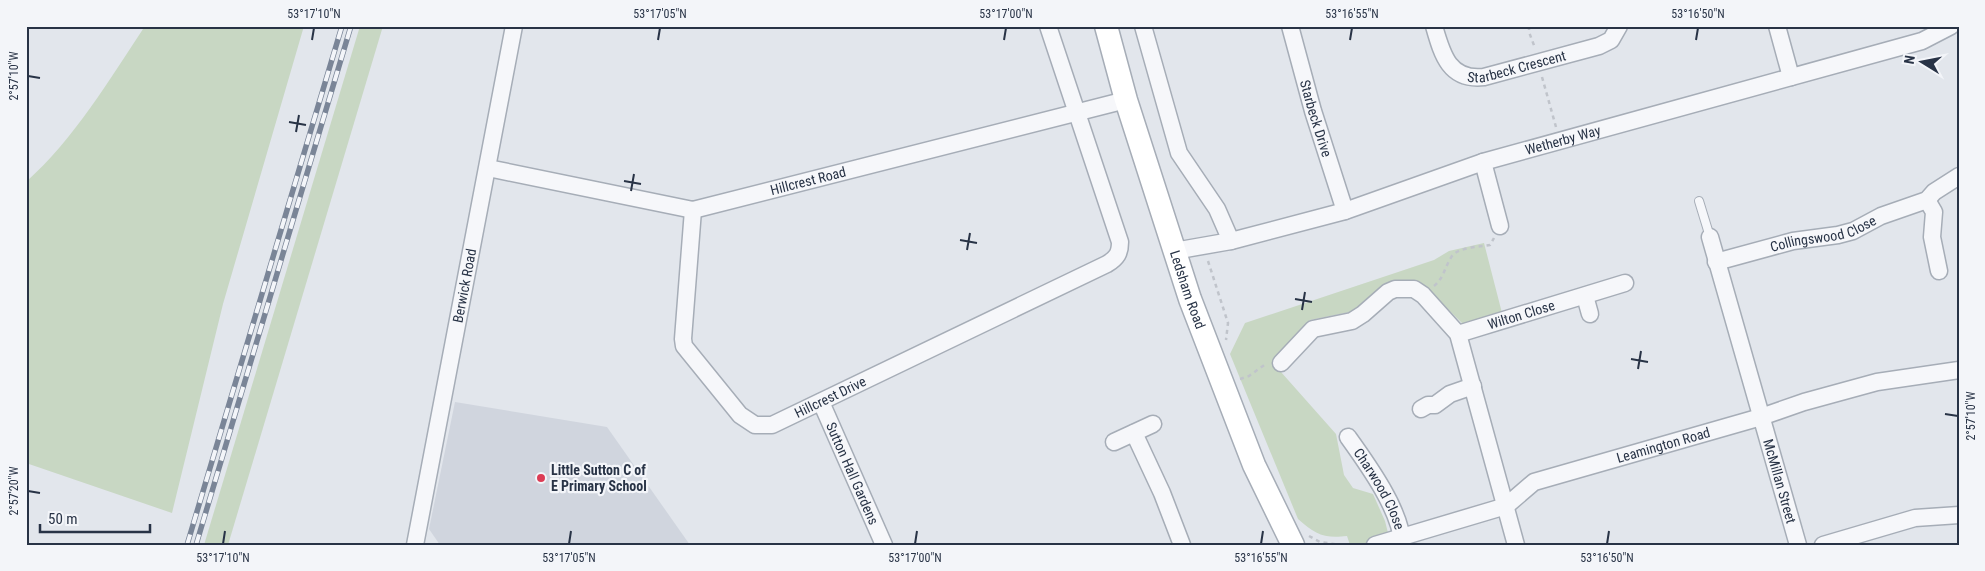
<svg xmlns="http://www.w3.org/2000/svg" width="1985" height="571" viewBox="0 0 1985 571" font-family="'Roboto Condensed',sans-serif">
<rect width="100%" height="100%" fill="#e2e6ec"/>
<path fill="#d0d5de" d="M 455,402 L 607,427 L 690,545 L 440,545 L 429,529 Z"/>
<g fill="#c8d7c3">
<path d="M 145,26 L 304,26 L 223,304 L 172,513 L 26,463 L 26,182 C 75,138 109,80 145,26 Z"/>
<path d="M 360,26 L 383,26 L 228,545 L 204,545 Z"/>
<path d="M 1484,243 L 1502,313 L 1464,325 L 1419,281 L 1406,281 L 1355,311 L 1310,320 L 1273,363 L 1336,434 L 1344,475 L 1353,488 L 1373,494 L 1385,521 L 1391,545 L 1350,545 L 1347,536 C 1324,539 1315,534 1298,519 L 1230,354 L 1245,323 L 1434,260 L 1449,251 Z"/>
</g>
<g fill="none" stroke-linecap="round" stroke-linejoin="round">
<defs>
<path id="service" d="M 1699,201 L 1710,237"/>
<g id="minor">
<path d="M 1143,26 L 1179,153 L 1217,209 L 1231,241"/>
<path id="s1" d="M 1290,26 L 1313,111 L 1345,211"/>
<path id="s2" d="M 1434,26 C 1442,54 1449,81 1484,77 L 1599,46 L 1611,40 L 1619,26"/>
<path d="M 1777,26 L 1791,77"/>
<path d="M 1483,162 L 1500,226"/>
<path id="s3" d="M 488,168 L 693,210 L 1126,100"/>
<path d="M 1927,200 L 1934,212 L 1932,237 L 1939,271"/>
<path id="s4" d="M 693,210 L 683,339 L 684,346 L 740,415 L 755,425 L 772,425 L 1107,264 C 1117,258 1120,253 1120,242 L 1048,26"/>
<path id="s5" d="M 1710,237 L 1798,545"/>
<path id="s6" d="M 1174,251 L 1231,241 L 1345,211 L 1483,162 L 1922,41 L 1951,26"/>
<path id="s7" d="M 1716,262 L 1793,241 L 1838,235 L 1853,231 L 1881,216 L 1927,200 L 1934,192 L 1959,176"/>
<path d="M 1585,296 L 1590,314"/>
<path id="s8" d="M 1458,334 L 1625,283"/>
<path d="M 1281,363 L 1313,329 L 1352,321 L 1363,314 L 1388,292 L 1395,289 L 1414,289 L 1423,295 L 1458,334 L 1516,545"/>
<path id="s9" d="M 821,402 L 884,545"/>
<path d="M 1421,409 L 1428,405 L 1435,405 L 1450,394 L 1473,386"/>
<path d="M 1134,433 L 1162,493 L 1182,545"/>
<path id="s10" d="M 1348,437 C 1366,462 1403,513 1402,545"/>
<path d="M 1114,442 L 1153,424"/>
<path id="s11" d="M 415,545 L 514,26"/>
<path id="s12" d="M 1375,545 L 1506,506 L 1534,482 L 1761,417 L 1804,402 L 1877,382 L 1959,370"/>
<path d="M 1823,545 L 1915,518 L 1959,515"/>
</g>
<g id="secondary">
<path id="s13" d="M 1106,26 L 1126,100 L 1190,299 L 1254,465 L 1293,545"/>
</g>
</defs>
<use href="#service" stroke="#a6adb7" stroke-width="10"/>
<use href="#minor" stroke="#a6adb7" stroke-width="19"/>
<use href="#secondary" stroke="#a6adb7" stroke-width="25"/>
<g stroke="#c0c4cb" stroke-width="2.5" stroke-dasharray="4 4" stroke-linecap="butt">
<path d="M 1529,26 L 1529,32 L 1535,48"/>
<path d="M 1542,77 L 1556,127"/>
<path d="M 1208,261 L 1228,323 L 1226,340"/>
<path d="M 1434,286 C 1444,278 1445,266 1452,256 C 1459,247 1480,247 1490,245 L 1494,238"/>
<path d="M 1240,379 L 1249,376 L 1267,363"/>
<path d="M 1309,536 L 1320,542 L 1341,545"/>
</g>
<use href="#service" stroke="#f6f7fa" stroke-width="8"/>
<use href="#minor" stroke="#f6f7fa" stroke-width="16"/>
<use href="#secondary" stroke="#fff" stroke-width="22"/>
<defs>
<g id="rail">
<path d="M 187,545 L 342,26"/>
<path d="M 196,545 L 351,26"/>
</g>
</defs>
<use href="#rail" stroke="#7a8597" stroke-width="5.5"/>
<use href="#rail" stroke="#f3f5f9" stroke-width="4" stroke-dasharray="11" stroke-linecap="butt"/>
</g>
<path fill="none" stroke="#283346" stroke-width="2" d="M 312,40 L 314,28M 658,40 L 660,28M 1004,40 L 1006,28M 1350,40 L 1352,28M 1696,40 L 1698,28M 28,76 L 40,78M 289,122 L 306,125M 296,132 L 299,115M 624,181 L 641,184M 631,191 L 634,174M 960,240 L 977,243M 967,250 L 970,233M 1295,299 L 1312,302M 1302,310 L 1305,292M 1631,359 L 1648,362M 1638,369 L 1641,351M 1945,414 L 1958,416M 28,491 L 40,493M 223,544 L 225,531M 569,544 L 571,531M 915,544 L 917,531M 1261,544 L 1263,531M 1607,544 L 1609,531"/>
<circle fill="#dc3c55" stroke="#f3f5f9" stroke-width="2" cx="541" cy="478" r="5"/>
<g text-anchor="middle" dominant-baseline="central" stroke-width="4.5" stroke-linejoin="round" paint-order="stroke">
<g font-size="14" fill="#283346" stroke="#f3f5f9">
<text stroke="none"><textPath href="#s2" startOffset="114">Starbeck Crescent</textPath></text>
<text stroke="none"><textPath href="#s1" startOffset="96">Starbeck Drive</textPath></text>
<text stroke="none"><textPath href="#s6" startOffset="405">Wetherby Way</textPath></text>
<text stroke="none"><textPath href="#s3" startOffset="328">Hillcrest Road</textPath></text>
<text stroke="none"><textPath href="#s7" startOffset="111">Collingswood Close</textPath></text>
<text stroke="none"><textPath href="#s11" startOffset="264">Berwick Road</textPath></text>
<text stroke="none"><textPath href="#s13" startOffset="276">Ledsham Road</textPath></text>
<text stroke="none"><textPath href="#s8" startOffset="66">Wilton Close</textPath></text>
<text stroke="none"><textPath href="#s4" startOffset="325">Hillcrest Drive</textPath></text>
<text stroke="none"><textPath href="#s12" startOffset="308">Leamington Road</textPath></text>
<text stroke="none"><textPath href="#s9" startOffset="78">Sutton Hall Gardens</textPath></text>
<text stroke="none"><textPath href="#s5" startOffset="254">McMillan Street</textPath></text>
<text stroke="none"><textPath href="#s10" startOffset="61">Charwood Close</textPath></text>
</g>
<g font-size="14" font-weight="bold" fill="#283346" stroke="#f3f5f9" text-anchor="start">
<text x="551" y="470">Little Sutton C of<tspan x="551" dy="16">E Primary School</tspan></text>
</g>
</g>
<rect width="1985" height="571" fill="none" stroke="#f3f5f9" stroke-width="55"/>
<g transform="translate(1922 62) rotate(280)" stroke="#f3f5f9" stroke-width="4" paint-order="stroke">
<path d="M0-4L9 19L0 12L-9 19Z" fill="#283346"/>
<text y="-8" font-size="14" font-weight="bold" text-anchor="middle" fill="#283346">N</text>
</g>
<path d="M40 524v8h110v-8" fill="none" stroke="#283346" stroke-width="2.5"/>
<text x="48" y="524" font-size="15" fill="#283346" stroke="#f3f5f9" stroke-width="4" paint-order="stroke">50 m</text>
<rect x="28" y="28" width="1930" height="516" fill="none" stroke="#283346" stroke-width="2"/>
<g font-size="12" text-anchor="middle" fill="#283346">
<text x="314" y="18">53°17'10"N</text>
<text x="660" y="18">53°17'05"N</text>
<text x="1006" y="18">53°17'00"N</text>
<text x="1352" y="18">53°16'55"N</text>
<text x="1698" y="18">53°16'50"N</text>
<text transform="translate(14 76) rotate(-90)" y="4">2°57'10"W</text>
<text transform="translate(1971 416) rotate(-90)" y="4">2°57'10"W</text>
<text transform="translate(14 491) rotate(-90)" y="4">2°57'20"W</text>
<text x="223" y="562">53°17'10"N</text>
<text x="569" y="562">53°17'05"N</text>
<text x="915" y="562">53°17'00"N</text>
<text x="1261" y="562">53°16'55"N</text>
<text x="1607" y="562">53°16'50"N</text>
</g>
</svg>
